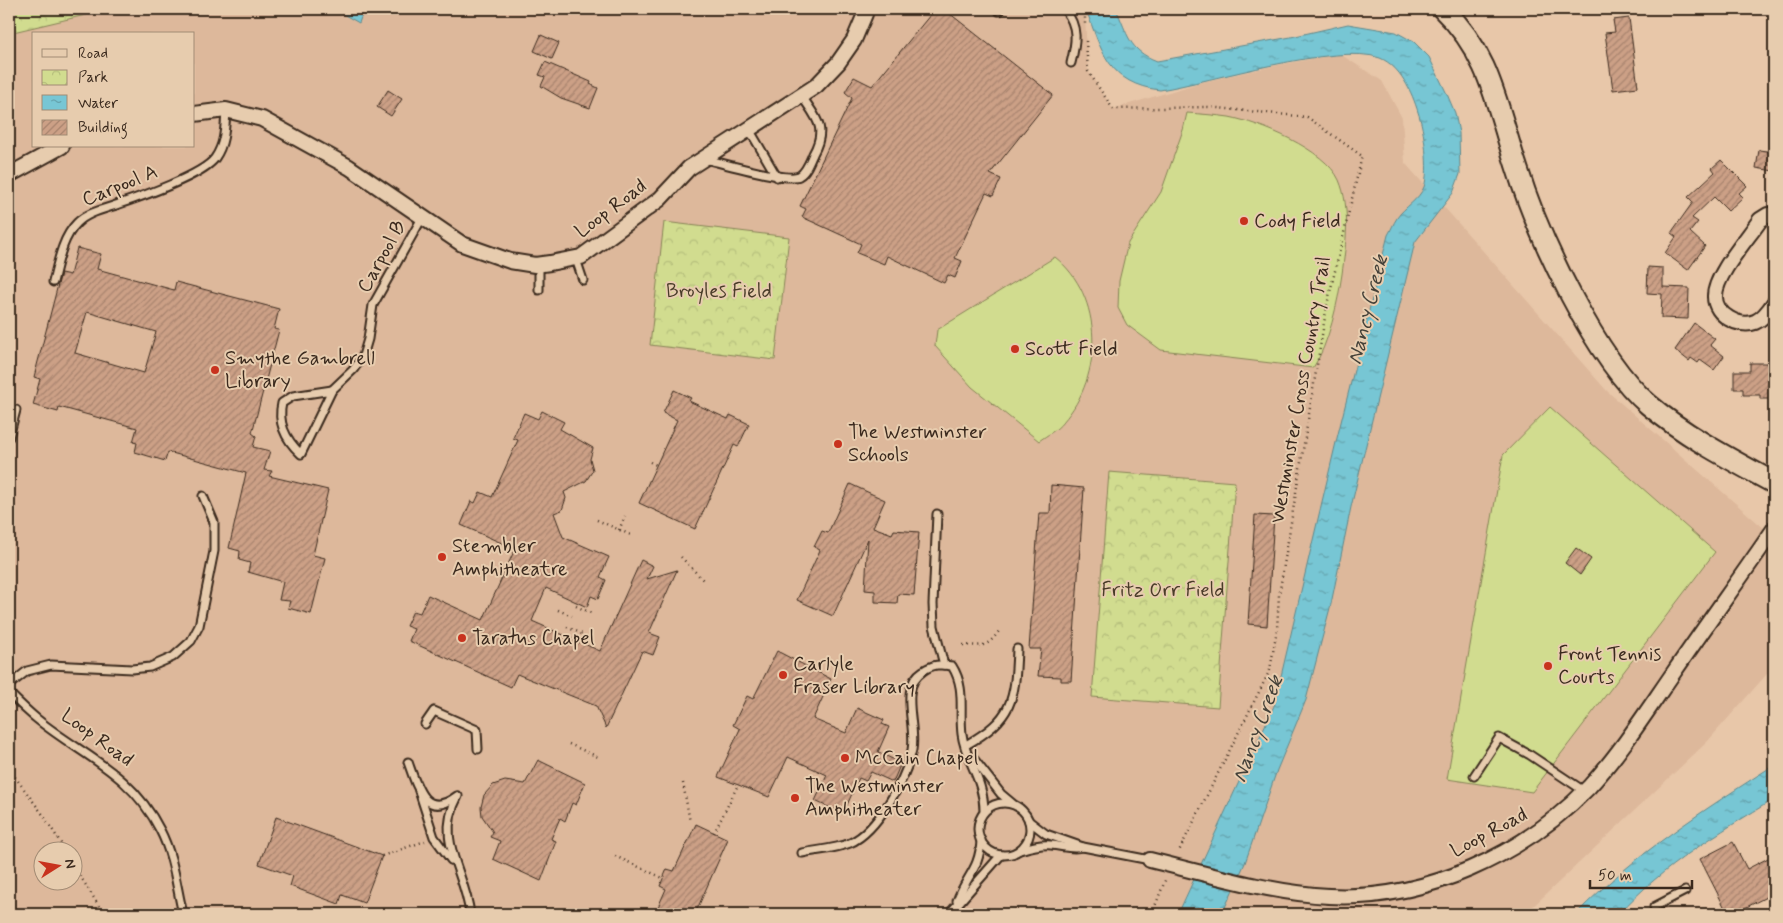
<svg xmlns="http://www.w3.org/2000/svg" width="1783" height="923" viewBox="0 0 1783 923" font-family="Mynerve,sans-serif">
<defs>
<pattern id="park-crowns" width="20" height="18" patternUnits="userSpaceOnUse" patternTransform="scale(1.25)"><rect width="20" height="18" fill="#d1dc8f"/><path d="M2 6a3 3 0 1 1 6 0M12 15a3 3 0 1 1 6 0" fill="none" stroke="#b4bd7b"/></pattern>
<pattern id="water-ripples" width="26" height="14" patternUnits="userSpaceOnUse" patternTransform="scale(1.25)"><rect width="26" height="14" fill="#77c6d4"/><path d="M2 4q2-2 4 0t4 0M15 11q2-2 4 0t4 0" fill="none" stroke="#63a1ab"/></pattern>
<pattern id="building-hatch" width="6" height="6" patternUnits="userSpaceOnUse" patternTransform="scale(1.25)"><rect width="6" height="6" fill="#cca086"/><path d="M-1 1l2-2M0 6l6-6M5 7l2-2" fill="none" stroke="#a7836d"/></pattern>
</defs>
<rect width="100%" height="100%" fill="#e8c7a9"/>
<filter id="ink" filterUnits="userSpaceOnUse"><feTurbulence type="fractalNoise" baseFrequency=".02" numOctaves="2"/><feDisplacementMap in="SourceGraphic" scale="10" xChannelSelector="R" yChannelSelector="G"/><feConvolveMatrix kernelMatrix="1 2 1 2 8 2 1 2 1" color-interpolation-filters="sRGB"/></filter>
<g filter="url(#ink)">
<path fill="#ddb89b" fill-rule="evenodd" d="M 9,9 L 1080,9 L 1085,17 L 1088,71 L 1113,109 L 1202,82 L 1278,65 L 1340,54 L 1382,81 L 1402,118 L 1405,163 L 1607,391 L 1774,537 L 1774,666 L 1707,742 L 1525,914 L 9,914 ZM 34,34 L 194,34 L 194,146 L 34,146 ZM 42,850 L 72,850 L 72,880 L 42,880 Z"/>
<g fill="#d1dc8f" stroke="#868356">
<path d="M 1187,113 C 1201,114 1215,115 1229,117 C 1260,123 1325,149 1339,180 C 1351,208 1346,244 1342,274 C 1338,302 1329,344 1313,368 L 1161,350 L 1127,325 L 1118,308 L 1119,281 L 1128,243 L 1161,192 L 1183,130 Z"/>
<path d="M 1055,257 C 1104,296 1104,376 1063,422 C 1057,430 1047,435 1039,441 L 972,387 L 935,346 L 937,330 Z"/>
<path d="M 1550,407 L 1715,552 L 1532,792 L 1447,779 L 1503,455 Z"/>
</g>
<g fill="url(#park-crowns)" stroke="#868356">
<path d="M 9,9 L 111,9 L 9,33 Z"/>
<path d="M 664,222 L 789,237 L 775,360 L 650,345 Z"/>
<path d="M 1109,472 L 1235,482 L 1218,707 L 1092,697 Z"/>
</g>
<g fill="url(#water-ripples)" stroke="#5f888b">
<path d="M 343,9 L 364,9 L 359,23 L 343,14 Z"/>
<path d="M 1086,9 L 1116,9 C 1128,34 1128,50 1157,61 L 1291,37 L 1348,24 L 1396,32 L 1414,42 L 1429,57 L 1447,94 L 1455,113 L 1459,133 L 1460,174 L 1453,193 L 1415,242 L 1351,507 L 1331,604 L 1306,700 L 1277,770 L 1245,863 L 1222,914 L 1178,914 L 1274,706 L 1337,438 L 1388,235 C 1391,230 1393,224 1397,218 C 1404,207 1419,200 1424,187 C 1430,170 1424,129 1418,112 C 1412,92 1400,66 1380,58 C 1337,42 1210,82 1160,90 C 1109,84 1101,51 1086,9 Z"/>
<path d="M 1774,765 L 1774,799 C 1719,833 1663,865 1619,914 L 1576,914 C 1635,854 1704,810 1774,765 Z"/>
</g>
<g fill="url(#building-hatch)" stroke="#3b2a1e" fill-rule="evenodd">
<path d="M 935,9 L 944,9 L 1053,95 L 990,174 L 1001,179 L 993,196 L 986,193 L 955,258 L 962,261 L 955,278 L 948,275 L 944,283 L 887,256 L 884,264 L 857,253 L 861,244 L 802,217 L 806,209 L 800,206 L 852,98 L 845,92 L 854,77 L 872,86 Z"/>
<path d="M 1629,18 L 1638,87 L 1613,90 L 1605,33 L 1615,32 L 1613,20 Z"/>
<path d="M 541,35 L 559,43 L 552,59 L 534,51 Z"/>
<path d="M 545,62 L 591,82 L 590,84 L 598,88 L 590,108 L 561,98 L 541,86 L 545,77 L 539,75 Z"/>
<path d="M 388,90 L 402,99 L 391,116 L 377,107 Z"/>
<path d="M 1759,150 L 1774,152 L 1774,171 L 1756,168 Z"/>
<path d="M 1721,160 L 1747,186 L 1739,193 L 1743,197 L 1728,211 L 1714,197 L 1692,218 L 1698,222 L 1690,232 L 1705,246 L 1688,270 L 1665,253 L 1676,237 L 1671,233 L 1693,202 L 1688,197 L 1715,172 L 1712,168 Z"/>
<path d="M 77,248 L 101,254 L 97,269 L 174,290 L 176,282 L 279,309 L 274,329 L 279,330 L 252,433 L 256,436 L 253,447 L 270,451 L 264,470 L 272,471 L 269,476 L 328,490 L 313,555 L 325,558 L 311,614 L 288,608 L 290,601 L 279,600 L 283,582 L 248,572 L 250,563 L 239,560 L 240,551 L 229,548 L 246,473 L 168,452 L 165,461 L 135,452 L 137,443 L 133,442 L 137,428 L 59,407 L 58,412 L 33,405 L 40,379 L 34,377 L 61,273 L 70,275 ZM 87,312 L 156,332 L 144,373 L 75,353 Z"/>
<path d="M 1648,267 L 1663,268 L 1663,287 L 1689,288 L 1688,319 L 1661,318 L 1662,294 L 1647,293 Z"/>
<path d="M 1694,323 L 1715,339 L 1710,345 L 1724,356 L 1714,370 L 1700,360 L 1698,363 L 1691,358 L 1689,361 L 1675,350 Z"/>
<path d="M 1750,363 L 1774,363 L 1774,399 L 1760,399 L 1760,395 L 1743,395 L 1743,389 L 1734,389 L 1734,371 L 1750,371 Z"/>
<path d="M 674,390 L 691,398 L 689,401 L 728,419 L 730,415 L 749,424 L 738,447 L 734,445 L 695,529 L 639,503 L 677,420 L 663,413 Z"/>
<path d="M 542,411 L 564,422 L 560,429 L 593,448 L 590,459 L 593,470 L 586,481 L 564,492 L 566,498 L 562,510 L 554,513 L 563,537 L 609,557 L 600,577 L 606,580 L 598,599 L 591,596 L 587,607 L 546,588 L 532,621 L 600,651 L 641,560 L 653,566 L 647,579 L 677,570 L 649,633 L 660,637 L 653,655 L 642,651 L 606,728 L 596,706 L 517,674 L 511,687 L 409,641 L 414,629 L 406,626 L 413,611 L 420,613 L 428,595 L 483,620 L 515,549 L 461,525 L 471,501 L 475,503 L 480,492 L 492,497 L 518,440 L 513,438 L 524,413 L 538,419 Z"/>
<path d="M 850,484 L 885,500 L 873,527 L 892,534 L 894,530 L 919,532 L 914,595 L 898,594 L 897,603 L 875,602 L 875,591 L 865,590 L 868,539 L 833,616 L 797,600 L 820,550 L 814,547 L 822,531 L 828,533 Z"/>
<path d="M 1051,485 L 1084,488 L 1071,681 L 1061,681 L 1061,677 L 1038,676 L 1041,649 L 1029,649 L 1039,513 L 1050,513 Z"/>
<path d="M 1255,515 L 1274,516 L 1267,626 L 1248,624 Z"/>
<path d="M 1576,548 L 1591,559 L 1580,575 L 1565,563 Z"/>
<path d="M 777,651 L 831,679 L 813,719 L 846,733 L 857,708 L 884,720 L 882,724 L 889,727 L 878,752 L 901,763 L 893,782 L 871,772 L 866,781 L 859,778 L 843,814 L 815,801 L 827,775 L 788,757 L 769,797 L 718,777 L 740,729 L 733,725 L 747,696 L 753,699 Z"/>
<path d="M 538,760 L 585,783 L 576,805 L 572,803 L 565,821 L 560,818 L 551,839 L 556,841 L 541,881 L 493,859 L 500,841 L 490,837 L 493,832 L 482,816 L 481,807 L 484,795 L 493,785 L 505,781 L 525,784 Z"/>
<path d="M 276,817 L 382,856 L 364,903 L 342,895 L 339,904 L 290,886 L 293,876 L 259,864 Z"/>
<path d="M 696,824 L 728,839 L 695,914 L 655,914 L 666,889 L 660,886 L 667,869 L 674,871 Z"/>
<path d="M 1733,842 L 1747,869 L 1774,855 L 1774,893 L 1733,914 L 1728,914 L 1700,859 Z"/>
</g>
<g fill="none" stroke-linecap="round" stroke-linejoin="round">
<defs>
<g id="lane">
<path d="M 1065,10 C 1079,27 1076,43 1071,63"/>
<path d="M 999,11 L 1001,9"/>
<path d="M 749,129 L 777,177"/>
<path d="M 705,159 C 722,163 787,182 799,176 C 806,172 810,161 813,154 C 828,127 816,118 801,95"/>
<path d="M 576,259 L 583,280"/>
<path d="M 53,282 C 58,263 62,238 77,223 C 88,212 105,209 119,204 C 140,197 203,175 215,158 C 225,144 225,127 226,110"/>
<path d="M 539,290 L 539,265"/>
<path d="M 332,390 L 353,370 L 363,356 L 368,339 L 373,305 L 422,218"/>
<path d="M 332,390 L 301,454 C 286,440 277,424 282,403 L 293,396 Z"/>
<path d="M 9,437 L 16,410"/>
<path d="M 937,514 L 933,604 L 934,626 L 944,665"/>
<path d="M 9,685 L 27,671 L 51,665 L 132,669 L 150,667 L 173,657 L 191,641 L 199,626 L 214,551 L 214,522 L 203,496"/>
<path d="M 9,693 C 18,702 27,711 37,719 C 84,757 131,772 160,830 C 174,857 176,885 183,914"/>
<path d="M 425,724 L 434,711 L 477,730 L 478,749"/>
<path d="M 966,745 C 1013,718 1015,701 1017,649"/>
<path d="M 973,758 L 1001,794 L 1013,804"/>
<path d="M 408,762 C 417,787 425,820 457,796"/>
<path d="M 1474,776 L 1499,738 L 1530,755 L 1584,791"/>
<path d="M 419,791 L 434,837 L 451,860"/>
<path d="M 458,796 C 434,840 465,871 470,914"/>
<circle cx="1004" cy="829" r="26"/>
<path d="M 1029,821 L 1046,834 L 1083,847 L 1150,860"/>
<path d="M 1020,850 C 1030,847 1040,844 1051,845 C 1063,846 1071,850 1083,847"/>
<path d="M 802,853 C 817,850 836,849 850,843 C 878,831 906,778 912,750 C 917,725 898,687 923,671 C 933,664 940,664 952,666 C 966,688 959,709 962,734 C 965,760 984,779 984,811"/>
<path d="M 957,901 C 966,876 980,869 981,840"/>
<path d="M 1654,907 L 1685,891"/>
<path d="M 949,914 L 1001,855"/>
</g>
<g id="street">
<path d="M 194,114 L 226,110 L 262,119 L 349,167 L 462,244 L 510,261 L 535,265 L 550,263 L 581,257 L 660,199 L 689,168 L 816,86 L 838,63 L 854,40 L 865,14 L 865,9"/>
<path d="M 9,175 L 62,146"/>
<path d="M 1774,215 L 1768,215 L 1760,220 C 1748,238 1714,276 1715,297 C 1715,315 1739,328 1755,322 C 1763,319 1770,309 1774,303"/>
<path d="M 1150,860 C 1207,874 1271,893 1329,896 C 1425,901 1523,855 1589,787 C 1621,752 1647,711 1674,672 C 1707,624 1741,577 1774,529"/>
</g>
<path id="secondary" d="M 1443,9 C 1491,55 1497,108 1517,168 C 1538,236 1595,359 1649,405 C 1687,437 1730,459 1774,483"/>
</defs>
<use href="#lane" stroke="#3b2a1e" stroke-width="11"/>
<use href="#street" stroke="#3b2a1e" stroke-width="18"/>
<use href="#secondary" stroke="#3b2a1e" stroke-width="24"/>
<g stroke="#3b2a1e" stroke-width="2.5" stroke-dasharray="1 4" stroke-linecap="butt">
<path d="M 1080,9 L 1085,17 L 1085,26"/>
<path d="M 1086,41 L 1088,71 L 1113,109 L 1208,107 L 1307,117 L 1362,156 L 1327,305 L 1279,595 L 1277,629 L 1270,670 L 1178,853"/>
<path d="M 650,462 L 656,465"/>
<path d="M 597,520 L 631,535"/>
<path d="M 619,530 L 625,516"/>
<path d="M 681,557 L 705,582"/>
<path d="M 576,606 L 591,613"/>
<path d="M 558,610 L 572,616"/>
<path d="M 567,627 L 582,634"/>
<path d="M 963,645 C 983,646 987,648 999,631"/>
<path d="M 569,744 L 598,757"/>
<path d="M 9,769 L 44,816 L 65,850"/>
<path d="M 683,783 L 690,822"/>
<path d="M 714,833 L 738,785"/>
<path d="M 382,856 L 425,841"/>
<path d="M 615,856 L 663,878"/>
<path d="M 72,863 L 104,914"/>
<path d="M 1152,914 L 1166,878"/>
</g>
<use href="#lane" stroke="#e7ccae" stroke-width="7"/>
<use href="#street" stroke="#e7ccae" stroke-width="14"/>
<use href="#secondary" stroke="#e7ccae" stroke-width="20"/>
</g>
</g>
<g fill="#c8321e" stroke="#e7ccae" stroke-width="2">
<circle cx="1244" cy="221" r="5"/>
<circle cx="1015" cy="349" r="5"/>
<circle cx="215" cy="370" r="5"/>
<circle cx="838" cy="444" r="5"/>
<circle cx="442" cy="557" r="5"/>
<circle cx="462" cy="638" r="5"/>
<circle cx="1548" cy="666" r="5"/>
<circle cx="783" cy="675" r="5"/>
<circle cx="845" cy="758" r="5"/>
<circle cx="795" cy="798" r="5"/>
</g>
<g text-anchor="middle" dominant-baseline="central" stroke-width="4" stroke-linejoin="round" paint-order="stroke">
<g font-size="20" fill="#3b2a1e" stroke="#e7ccae">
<text transform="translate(120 186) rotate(-22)">Carpool A</text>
<text transform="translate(611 209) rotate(-37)">Loop Road</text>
<text transform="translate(382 257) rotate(-61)">Carpool B</text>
<text transform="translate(1301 390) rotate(-80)">Westminster Cross Country Trail</text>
<text transform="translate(97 738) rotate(36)">Loop Road</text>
<text transform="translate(1489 833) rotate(-28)">Loop Road</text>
</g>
<g font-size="20" fill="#3b2a1e" stroke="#e7ccae" text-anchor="start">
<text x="1254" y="221">Cody Field</text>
<text x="1025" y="349">Scott Field</text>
<text x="225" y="358">Smythe Gambrell<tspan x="225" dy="23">Library</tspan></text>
<text x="848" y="432">The Westminster<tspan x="848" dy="23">Schools</tspan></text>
<text x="452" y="546">Stembler<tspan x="452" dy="23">Amphitheatre</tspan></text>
<text x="472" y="638">Taratus Chapel</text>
<text x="1558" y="654">Front Tennis<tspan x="1558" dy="23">Courts</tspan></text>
<text x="793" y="664">Carlyle<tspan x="793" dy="23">Fraser Library</tspan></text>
<text x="855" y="758">McCain Chapel</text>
<text x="805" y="786">The Westminster<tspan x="805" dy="23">Amphitheater</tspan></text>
</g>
<g font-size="20" fill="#4a3c29" stroke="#e7ccae">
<text x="719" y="291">Broyles Field</text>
<text x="1163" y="590">Fritz Orr Field</text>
</g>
<g font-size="21" font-style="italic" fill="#444139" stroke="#e7ccae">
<text transform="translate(1368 310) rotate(-76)">Nancy Creek</text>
<text transform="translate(1258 729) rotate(-70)">Nancy Creek</text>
</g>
</g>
<rect width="1783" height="923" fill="none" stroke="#e7ccae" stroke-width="30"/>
<rect x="15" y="15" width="1753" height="893" fill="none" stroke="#3b2a1e" stroke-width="2" filter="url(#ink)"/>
<rect x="32" y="32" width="162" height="115" fill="#e7ccae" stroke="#a28b74"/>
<rect x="42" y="49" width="25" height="8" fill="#e7ccae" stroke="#a28b74"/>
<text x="78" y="58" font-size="15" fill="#3b2a1e">Road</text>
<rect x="42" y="70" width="25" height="15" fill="url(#park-crowns)" stroke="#a28b74"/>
<text x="78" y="82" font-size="15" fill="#3b2a1e">Park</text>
<rect x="42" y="95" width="25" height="15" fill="url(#water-ripples)" stroke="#a28b74"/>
<text x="78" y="108" font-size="15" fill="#3b2a1e">Water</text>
<rect x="42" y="120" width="25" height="15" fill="url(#building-hatch)" stroke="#a28b74"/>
<text x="78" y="132" font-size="15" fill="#3b2a1e">Building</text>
<g transform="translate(58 866) rotate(79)"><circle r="24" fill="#e7ccae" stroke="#a28b74"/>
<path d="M0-4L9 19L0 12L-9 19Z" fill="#c8321e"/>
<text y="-8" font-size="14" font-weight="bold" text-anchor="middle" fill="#3b2a1e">N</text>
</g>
<path d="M1590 880v8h102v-8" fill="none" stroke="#3b2a1e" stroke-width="2.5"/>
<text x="1598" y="880" font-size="15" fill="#3b2a1e" stroke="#e7ccae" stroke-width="4" paint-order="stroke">50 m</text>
</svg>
